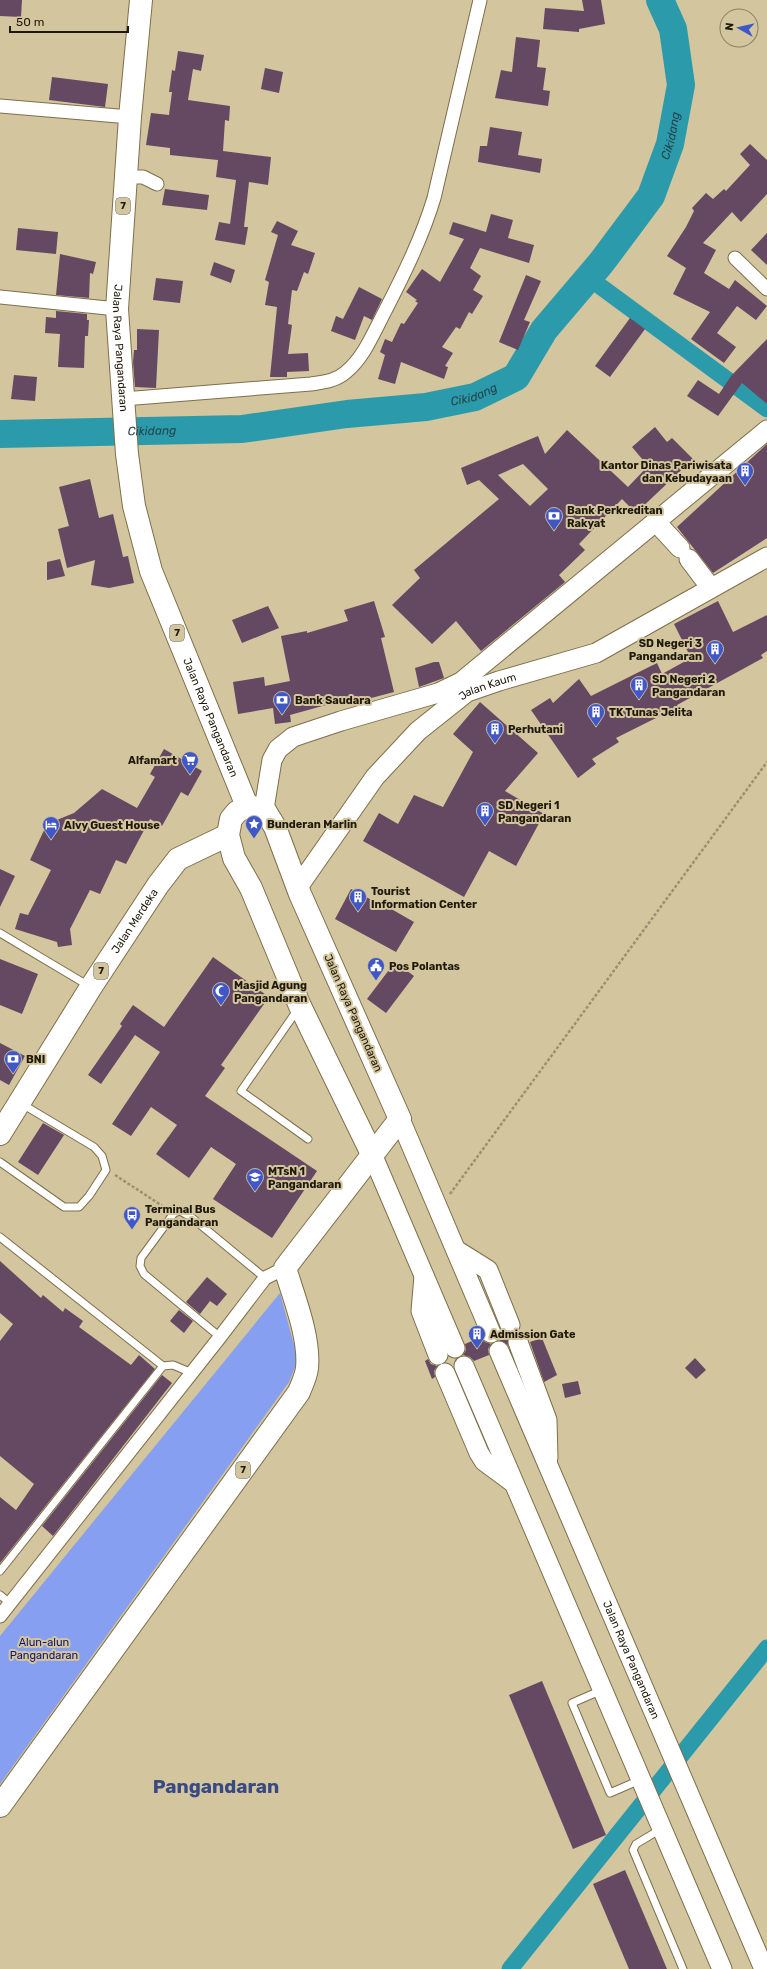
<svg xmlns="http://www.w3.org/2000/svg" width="767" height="1969" viewBox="0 0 767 1969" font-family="Rubik,sans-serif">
<rect width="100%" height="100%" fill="#d3c59d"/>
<path fill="#869ff0" d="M 280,1293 L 297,1356 L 295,1367 L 289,1382 L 0,1784 L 0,1636 Z"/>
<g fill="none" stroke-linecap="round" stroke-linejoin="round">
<g stroke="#2b9bac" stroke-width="17">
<path d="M 589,278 L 767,409"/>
<path d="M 510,1969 L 767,1648"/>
</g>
<path stroke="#2b9bac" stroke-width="28" id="s1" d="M 0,434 L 242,429 L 347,414 L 426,407 L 475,397 L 516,377 L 544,330 L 601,263 L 651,196 L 670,144 L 681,85 L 673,29 L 660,0"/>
</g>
<g fill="#654862" fill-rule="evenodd">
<path d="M 0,0 L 22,0 L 21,17 L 0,16 Z"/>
<path d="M 582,0 L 601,0 L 605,24 L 579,29 L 579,32 L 543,29 L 545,8 L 584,11 Z"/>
<path d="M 516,37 L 540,40 L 537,67 L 546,68 L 543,90 L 550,91 L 548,106 L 495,98 L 501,70 L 512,72 Z"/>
<path d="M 178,51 L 204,55 L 201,71 L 193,69 L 188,100 L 230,106 L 229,121 L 225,120 L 223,151 L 271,157 L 268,185 L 249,182 L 244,227 L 248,227 L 245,245 L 215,240 L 219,222 L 230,224 L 236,180 L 216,177 L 218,160 L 170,155 L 170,148 L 146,145 L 151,113 L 169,115 L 172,92 L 169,92 L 172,70 L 175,71 Z"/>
<path d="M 265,68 L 283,72 L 279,93 L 261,89 Z"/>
<path d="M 52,77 L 108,84 L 105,107 L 49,100 Z"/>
<path d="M 490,127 L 522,132 L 518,155 L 542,159 L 540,173 L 478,162 L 480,146 L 487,146 Z"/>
<path d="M 750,144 L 767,160 L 767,194 L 741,222 L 732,212 L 703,243 L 716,250 L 704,273 L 729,289 L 735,280 L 767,306 L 756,320 L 737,306 L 717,333 L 736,347 L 724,363 L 691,339 L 710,312 L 673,294 L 686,268 L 667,256 L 686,227 L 694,211 L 692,208 L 706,193 L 713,199 L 724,189 L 726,191 L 750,165 L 740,154 Z"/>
<path d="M 165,189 L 209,195 L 207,210 L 162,205 Z"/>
<path d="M 491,214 L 513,220 L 508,238 L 534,245 L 529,263 L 480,248 L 470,268 L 481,276 L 473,290 L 483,296 L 472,314 L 469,312 L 460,329 L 456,327 L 442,347 L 453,353 L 445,366 L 448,367 L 444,379 L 401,362 L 395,384 L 378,379 L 385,355 L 380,352 L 385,339 L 392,342 L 401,323 L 404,324 L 418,303 L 415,301 L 417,300 L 406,292 L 422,269 L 440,282 L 464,239 L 449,234 L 453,222 L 486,232 Z"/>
<path d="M 277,221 L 298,231 L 291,245 L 315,253 L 308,274 L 304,272 L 297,291 L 292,290 L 288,324 L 292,325 L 288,354 L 308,353 L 309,371 L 287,372 L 287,377 L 270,377 L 277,307 L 265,305 L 269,282 L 265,280 L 278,235 L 271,232 Z"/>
<path d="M 18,228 L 58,232 L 56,254 L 16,250 Z"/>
<path d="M 767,233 L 767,265 L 751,250 Z"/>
<path d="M 60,254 L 96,262 L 93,274 L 90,273 L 89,298 L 56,295 Z"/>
<path d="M 214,262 L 235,270 L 231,283 L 210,275 Z"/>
<path d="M 526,275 L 541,281 L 524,320 L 530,322 L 518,350 L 499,342 Z"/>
<path d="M 156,278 L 183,281 L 180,303 L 153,300 Z"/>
<path d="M 359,287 L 382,299 L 372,320 L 364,316 L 355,340 L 331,331 L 336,316 L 343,319 Z"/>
<path d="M 56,311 L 87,314 L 87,320 L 89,320 L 88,336 L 85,336 L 84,368 L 58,367 L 60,334 L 45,333 L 46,317 L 56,318 Z"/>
<path d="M 630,318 L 645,329 L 610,377 L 595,366 Z"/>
<path d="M 137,329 L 159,330 L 156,388 L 135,387 L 133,362 L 134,350 L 137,350 Z"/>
<path d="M 767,339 L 767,404 L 742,383 L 718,416 L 687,396 L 698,380 L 719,394 L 731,376 Z"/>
<path d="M 14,375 L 37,377 L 35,401 L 11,399 Z"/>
<path d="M 655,427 L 667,442 L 672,438 L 693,459 L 636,513 L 622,499 L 579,544 L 585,550 L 559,575 L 565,582 L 481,651 L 456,621 L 432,644 L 392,605 L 420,578 L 414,570 L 499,499 L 479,480 L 467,485 L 461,468 L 538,436 L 545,454 L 567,430 L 628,487 L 648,466 L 632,447 ZM 523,464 L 548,489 L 530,506 L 498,475 Z"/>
<path d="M 767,444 L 767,538 L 713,573 L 677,527 Z"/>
<path d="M 90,479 L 99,518 L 113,514 L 123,557 L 128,556 L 134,583 L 109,588 L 91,585 L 95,560 L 67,568 L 58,529 L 69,526 L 59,487 Z"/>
<path d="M 60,559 L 65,576 L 47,580 L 47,562 Z"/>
<path d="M 374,601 L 385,637 L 381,638 L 394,692 L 356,702 L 356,700 L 326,705 L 290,715 L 291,722 L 275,724 L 273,708 L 238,714 L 233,682 L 264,677 L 265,686 L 290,681 L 281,636 L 307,631 L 307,633 L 348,621 L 344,610 Z"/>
<path d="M 718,601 L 733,632 L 767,615 L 767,651 L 761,655 L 763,658 L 677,705 L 678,707 L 616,738 L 619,742 L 592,759 L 596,764 L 578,778 L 531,710 L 550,698 L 553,703 L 579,679 L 591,696 L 657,663 L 662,674 L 691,658 L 674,624 Z"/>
<path d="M 268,606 L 279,628 L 242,643 L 232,620 Z"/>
<path d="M 434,662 L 439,662 L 444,678 L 419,687 L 415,668 Z"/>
<path d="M 480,702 L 538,753 L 505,791 L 544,814 L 516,866 L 489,851 L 464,897 L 363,841 L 379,813 L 398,824 L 414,795 L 443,807 L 473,752 L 453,734 Z"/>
<path d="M 164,749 L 202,771 L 188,796 L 181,792 L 162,826 L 150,819 L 126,864 L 116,860 L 100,894 L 90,890 L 70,929 L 72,945 L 58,947 L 57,942 L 15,929 L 20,913 L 28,915 L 51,870 L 30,860 L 47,824 L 74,813 L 102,789 L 137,808 L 155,777 L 150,774 Z"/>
<path d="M 0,869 L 15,876 L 0,907 Z"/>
<path d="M 351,889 L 385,907 L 386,906 L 414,922 L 396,952 L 335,919 Z"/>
<path d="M 213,957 L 269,997 L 221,1065 L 225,1068 L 205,1096 L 317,1171 L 272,1238 L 213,1199 L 236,1164 L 211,1147 L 189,1178 L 156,1154 L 177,1125 L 151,1107 L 131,1136 L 112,1124 L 160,1052 L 135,1035 L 101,1084 L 88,1075 L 122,1026 L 120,1024 L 133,1005 L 164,1027 Z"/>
<path d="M 0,959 L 38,974 L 22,1014 L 0,1005 Z"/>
<path d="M 395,962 L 414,976 L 386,1013 L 367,999 Z"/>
<path d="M 0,1043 L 25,1056 L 9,1085 L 0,1080 Z"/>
<path d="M 43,1123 L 64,1135 L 38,1175 L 18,1162 Z"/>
<path d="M 0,1261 L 41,1298 L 43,1295 L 63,1312 L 65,1308 L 83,1321 L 79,1327 L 131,1365 L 139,1355 L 155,1369 L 0,1563 L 0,1497 L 16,1510 L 34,1484 L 0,1456 L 0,1341 L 13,1324 L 0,1313 Z"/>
<path d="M 207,1277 L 227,1294 L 217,1306 L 210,1301 L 200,1314 L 186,1302 Z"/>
<path d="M 179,1310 L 193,1321 L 184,1333 L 170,1321 Z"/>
<path d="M 502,1332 L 509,1336 L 508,1345 L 499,1340 Z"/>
<path d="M 481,1337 L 485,1342 L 491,1344 L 488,1349 L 489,1355 L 474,1361 L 470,1357 L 463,1355 L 466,1350 L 465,1344 Z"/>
<path d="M 542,1338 L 557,1375 L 544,1382 L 530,1342 Z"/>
<path d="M 695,1358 L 706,1370 L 696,1379 L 685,1368 Z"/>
<path d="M 428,1359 L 431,1364 L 437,1366 L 434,1371 L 435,1377 L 432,1379 L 425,1361 Z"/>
<path d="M 162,1375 L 172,1383 L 53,1536 L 42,1526 Z"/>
<path d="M 578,1381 L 581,1394 L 565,1398 L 562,1384 Z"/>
<path d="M 542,1681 L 606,1835 L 573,1849 L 509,1695 Z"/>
<path d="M 625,1870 L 667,1969 L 629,1969 L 593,1884 Z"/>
</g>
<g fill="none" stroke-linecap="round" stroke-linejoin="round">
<defs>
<g id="lane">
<path d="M 0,933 L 89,986"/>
<path d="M 298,1009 L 241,1091 L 308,1139"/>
<path d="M 0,1162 L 64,1207 L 79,1207 L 89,1196 L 106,1170 L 102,1156 L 94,1147 L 22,1104"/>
<path d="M 0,1237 L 163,1366"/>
<path d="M 220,1337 L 144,1274 L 140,1266 L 141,1258 L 174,1213 L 180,1211 L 191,1217 L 265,1278"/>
<path d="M 0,1571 L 163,1366 L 173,1365 L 192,1373"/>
<path d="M 0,1595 L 10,1603"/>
<path d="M 602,1690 L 572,1703 L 610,1793 L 640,1780"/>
<path d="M 661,1829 L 636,1844 L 633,1850 L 683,1969"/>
</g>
<g id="street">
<path d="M 0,106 L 130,117"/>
<path d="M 126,177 L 143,177 L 157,184"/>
<path d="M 735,258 L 767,289"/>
<path d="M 0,297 L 117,309"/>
<path d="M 123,399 L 311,384 C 324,382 336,381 346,372 C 364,357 373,334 384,313 C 403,276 422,238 434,198 L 480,0"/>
<path d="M 0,1616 L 220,1337 L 265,1278 L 285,1268"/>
</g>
<g id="secondary">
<path d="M 656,522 L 680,548"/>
<path d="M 689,559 L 711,588"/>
<path d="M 264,809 L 272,760 L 278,749 L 293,737 L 341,721 L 438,693 L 461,682 L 767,430"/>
<path id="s2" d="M 298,887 L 375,777 L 418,731 L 467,692 L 499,681 L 596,653 L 767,557"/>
<path d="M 400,1119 L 491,1333"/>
<path d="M 372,1154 L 455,1348"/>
<path d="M 456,1250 L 488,1270 L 510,1325"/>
<path d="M 424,1276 L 421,1311 L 438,1355"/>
<path d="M 518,1342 L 547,1420 L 548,1458"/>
<path id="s3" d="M 499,1351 L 764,1969"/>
<path d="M 464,1366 L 722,1969"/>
<path d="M 445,1373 L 479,1453 L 484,1461 L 511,1481"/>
</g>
<g id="highway">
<path id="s4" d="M 141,0 L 130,117 L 117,309 L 127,454 L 134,506 L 151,571 L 247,806"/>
<path d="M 247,806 L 237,812 L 231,819 L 228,835 L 234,858 L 251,888 L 300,1006 L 372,1154"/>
<path id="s5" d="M 0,1134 L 91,987 L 158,885 L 178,859 L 228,835"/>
<path d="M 0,1806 L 299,1392 C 302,1384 306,1377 307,1368 C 310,1337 294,1298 285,1268 L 400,1119 L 300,894 L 275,827 L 264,809 L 247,806"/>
</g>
</defs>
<use href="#lane" stroke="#7d6f4b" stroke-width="9"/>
<use href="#street" stroke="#7d6f4b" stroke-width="15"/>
<use href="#secondary" stroke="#7d6f4b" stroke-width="21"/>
<use href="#highway" stroke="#7d6f4b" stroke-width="24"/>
<g stroke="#9c9070" stroke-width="2.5" stroke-dasharray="3 2" stroke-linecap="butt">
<path d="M 115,1175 L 164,1207"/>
<path d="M 450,1194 L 767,762"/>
</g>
<use href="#lane" stroke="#fff" stroke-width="7"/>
<use href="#street" stroke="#fff" stroke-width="13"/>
<use href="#secondary" stroke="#fff" stroke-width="19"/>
<use href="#highway" stroke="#fff" stroke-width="22"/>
</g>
<defs>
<symbol id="building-pin" viewBox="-11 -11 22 30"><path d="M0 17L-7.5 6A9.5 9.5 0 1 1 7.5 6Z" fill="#4057ca" stroke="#d3c59d"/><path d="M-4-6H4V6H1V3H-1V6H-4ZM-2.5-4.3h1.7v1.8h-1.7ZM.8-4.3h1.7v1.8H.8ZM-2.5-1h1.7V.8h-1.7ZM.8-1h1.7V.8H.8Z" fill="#fff"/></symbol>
<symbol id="bank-pin" viewBox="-11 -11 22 30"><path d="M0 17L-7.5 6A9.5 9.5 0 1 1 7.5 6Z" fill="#4057ca" stroke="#d3c59d"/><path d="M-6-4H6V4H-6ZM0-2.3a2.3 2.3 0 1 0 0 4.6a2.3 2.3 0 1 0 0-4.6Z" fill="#fff"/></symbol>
<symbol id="supermarket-pin" viewBox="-11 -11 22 30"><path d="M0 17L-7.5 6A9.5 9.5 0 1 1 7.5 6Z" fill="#4057ca" stroke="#d3c59d"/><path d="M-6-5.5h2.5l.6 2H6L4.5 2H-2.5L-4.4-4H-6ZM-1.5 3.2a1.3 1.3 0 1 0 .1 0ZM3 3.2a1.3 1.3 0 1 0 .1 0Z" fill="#fff"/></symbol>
<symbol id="sight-pin" viewBox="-11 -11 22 30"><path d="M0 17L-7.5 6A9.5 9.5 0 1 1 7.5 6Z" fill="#4057ca" stroke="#d3c59d"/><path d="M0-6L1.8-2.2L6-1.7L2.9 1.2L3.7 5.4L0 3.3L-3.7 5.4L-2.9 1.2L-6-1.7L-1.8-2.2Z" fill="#fff"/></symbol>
<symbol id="hotel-pin" viewBox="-11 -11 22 30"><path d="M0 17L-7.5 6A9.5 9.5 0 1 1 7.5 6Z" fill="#4057ca" stroke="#d3c59d"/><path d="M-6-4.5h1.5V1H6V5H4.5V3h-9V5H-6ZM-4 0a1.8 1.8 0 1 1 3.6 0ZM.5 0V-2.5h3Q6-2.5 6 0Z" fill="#fff"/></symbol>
<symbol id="civic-pin" viewBox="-11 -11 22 30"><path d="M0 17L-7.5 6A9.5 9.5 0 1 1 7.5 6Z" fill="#4057ca" stroke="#d3c59d"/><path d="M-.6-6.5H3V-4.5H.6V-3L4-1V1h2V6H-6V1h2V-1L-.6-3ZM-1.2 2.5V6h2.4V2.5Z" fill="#fff"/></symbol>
<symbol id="mosque-pin" viewBox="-11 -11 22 30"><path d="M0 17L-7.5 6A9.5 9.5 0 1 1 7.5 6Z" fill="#4057ca" stroke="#d3c59d"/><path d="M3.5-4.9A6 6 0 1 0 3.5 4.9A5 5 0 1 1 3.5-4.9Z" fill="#fff"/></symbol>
<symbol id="school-pin" viewBox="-11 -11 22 30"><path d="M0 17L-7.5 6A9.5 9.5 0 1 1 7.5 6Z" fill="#4057ca" stroke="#d3c59d"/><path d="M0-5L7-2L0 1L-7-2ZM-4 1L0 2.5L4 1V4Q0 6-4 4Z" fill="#fff"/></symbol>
<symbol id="bus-pin" viewBox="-11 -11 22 30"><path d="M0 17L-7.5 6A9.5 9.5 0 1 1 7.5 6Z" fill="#4057ca" stroke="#d3c59d"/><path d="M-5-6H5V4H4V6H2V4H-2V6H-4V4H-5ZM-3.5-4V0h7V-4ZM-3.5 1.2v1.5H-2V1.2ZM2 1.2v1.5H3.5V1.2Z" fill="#fff"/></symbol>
</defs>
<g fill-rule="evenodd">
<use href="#building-pin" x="735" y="461" width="20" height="27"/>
<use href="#bank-pin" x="544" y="506" width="20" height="27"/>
<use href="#building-pin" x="705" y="639" width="20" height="27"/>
<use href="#building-pin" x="629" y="675" width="20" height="27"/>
<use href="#bank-pin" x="272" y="690" width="20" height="27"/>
<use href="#building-pin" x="586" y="702" width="20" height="27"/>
<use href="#building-pin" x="485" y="719" width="20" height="27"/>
<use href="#supermarket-pin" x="180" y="750" width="20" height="27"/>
<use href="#building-pin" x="475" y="801" width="20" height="27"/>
<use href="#sight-pin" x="244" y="814" width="20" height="27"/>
<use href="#hotel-pin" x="41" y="815" width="20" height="27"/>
<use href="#building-pin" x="348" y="887" width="20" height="27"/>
<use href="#civic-pin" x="366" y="956" width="20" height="27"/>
<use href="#mosque-pin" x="211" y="981" width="20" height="27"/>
<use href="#bank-pin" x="3" y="1049" width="20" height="27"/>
<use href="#school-pin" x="245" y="1167" width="20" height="27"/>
<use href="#bus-pin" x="122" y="1205" width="20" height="27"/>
<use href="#building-pin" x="467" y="1324" width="20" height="27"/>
</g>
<g text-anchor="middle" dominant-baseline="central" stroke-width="4" stroke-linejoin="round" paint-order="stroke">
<g fill="#d3c59d" stroke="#544d36" stroke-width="1">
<rect x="116" y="198" width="14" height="16" rx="3"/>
<rect x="170" y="625" width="14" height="16" rx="3"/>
<rect x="94" y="963" width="14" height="16" rx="3"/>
<rect x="236" y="1462" width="14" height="16" rx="3"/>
</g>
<g font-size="10" font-weight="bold" fill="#1e190a">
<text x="123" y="206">7</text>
<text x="177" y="633">7</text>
<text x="101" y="971">7</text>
<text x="243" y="1470">7</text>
</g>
<g font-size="11" fill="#1e190a" stroke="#d3c59d">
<text stroke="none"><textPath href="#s4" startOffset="349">Jalan Raya Pangandaran</textPath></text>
<text stroke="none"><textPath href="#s2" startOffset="281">Jalan Kaum</textPath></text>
<text stroke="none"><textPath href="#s4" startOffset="733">Jalan Raya Pangandaran</textPath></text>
<text stroke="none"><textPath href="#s5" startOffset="252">Jalan Merdeka</textPath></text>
<text transform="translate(353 1013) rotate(66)">Jalan Raya Pangandaran</text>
<text stroke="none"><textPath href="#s3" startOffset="336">Jalan Raya Pangandaran</textPath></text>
</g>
<g font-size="11" font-weight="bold" fill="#1e190a" stroke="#d3c59d" text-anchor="start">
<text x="732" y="465" text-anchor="end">Kantor Dinas Pariwisata<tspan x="732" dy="13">dan Kebudayaan</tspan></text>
<text x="567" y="510">Bank Perkreditan<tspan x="567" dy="13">Rakyat</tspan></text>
<text x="702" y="643" text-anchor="end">SD Negeri 3<tspan x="702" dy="13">Pangandaran</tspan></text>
<text x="652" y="679">SD Negeri 2<tspan x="652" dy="13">Pangandaran</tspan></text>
<text x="295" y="700">Bank Saudara</text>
<text x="609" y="712">TK Tunas Jelita</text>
<text x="508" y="729">Perhutani</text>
<text x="177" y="760" text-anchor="end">Alfamart</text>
<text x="498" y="805">SD Negeri 1<tspan x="498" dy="13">Pangandaran</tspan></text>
<text x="267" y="824">Bunderan Marlin</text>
<text x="64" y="825">Alvy Guest House</text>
<text x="371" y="891">Tourist<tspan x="371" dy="13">Information Center</tspan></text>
<text x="389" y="966">Pos Polantas</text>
<text x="234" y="985">Masjid Agung<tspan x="234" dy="13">Pangandaran</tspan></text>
<text x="26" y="1059">BNI</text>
<text x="268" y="1171">MTsN 1<tspan x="268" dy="13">Pangandaran</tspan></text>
<text x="145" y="1209">Terminal Bus<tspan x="145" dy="13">Pangandaran</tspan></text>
<text x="490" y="1334">Admission Gate</text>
</g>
<g font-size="11" fill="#121374" stroke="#d3c59d">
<text x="44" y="1642">Alun-alun<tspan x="44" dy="13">Pangandaran</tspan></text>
</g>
<g font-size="12" font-style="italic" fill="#244449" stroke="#d3c59d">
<text stroke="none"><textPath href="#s1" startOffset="813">Cikidang</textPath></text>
<text stroke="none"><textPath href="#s1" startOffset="477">Cikidang</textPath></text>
<text stroke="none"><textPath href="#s1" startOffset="152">Cikidang</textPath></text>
</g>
<g font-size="19" font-weight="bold" fill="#384984" stroke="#d3c59d">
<text x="216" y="1786">Pangandaran</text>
</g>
</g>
<g transform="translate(739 28) rotate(278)"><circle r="19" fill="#d3c59d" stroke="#8b8062"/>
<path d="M0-3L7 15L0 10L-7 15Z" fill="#4057ca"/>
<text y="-6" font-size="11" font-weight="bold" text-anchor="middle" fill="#1e190a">N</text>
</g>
<path d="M10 26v6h118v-6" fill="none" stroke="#1e190a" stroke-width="2"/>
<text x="16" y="26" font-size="12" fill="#1e190a" stroke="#d3c59d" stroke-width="3" paint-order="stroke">50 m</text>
</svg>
